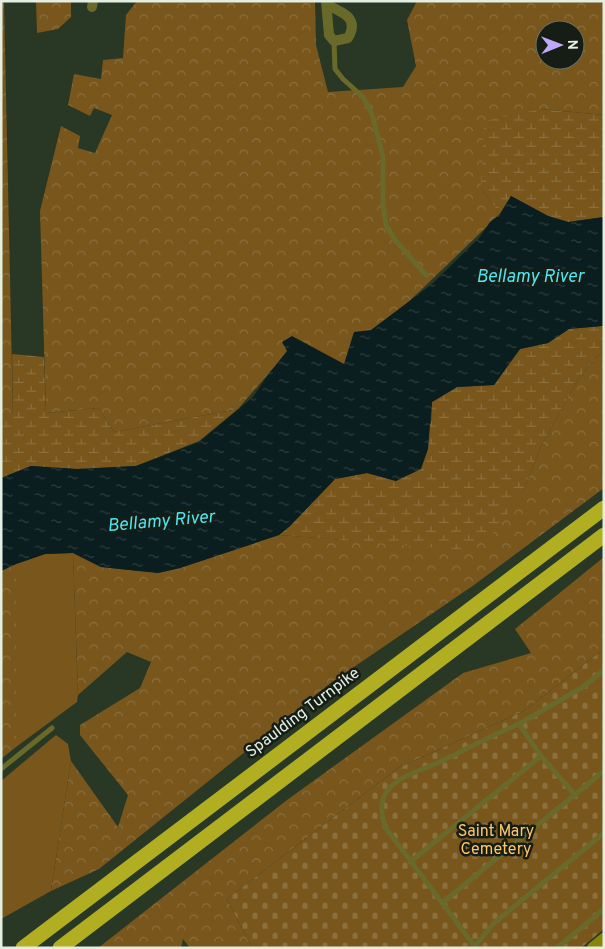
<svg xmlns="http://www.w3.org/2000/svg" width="605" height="949" viewBox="0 0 605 949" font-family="Overpass,sans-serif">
<defs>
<pattern id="forest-crowns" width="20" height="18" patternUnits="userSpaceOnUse" patternTransform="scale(1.25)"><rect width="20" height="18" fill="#78561c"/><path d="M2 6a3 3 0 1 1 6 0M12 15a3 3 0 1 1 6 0" fill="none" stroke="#8b6f3d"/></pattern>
<pattern id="wetland-marsh" width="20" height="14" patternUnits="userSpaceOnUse" patternTransform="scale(1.25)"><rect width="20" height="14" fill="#78561c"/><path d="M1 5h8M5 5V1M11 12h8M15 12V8" fill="none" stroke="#8b6f3d"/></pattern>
<pattern id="cemetery-stones" width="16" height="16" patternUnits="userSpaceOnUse" patternTransform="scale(1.25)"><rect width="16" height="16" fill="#78561c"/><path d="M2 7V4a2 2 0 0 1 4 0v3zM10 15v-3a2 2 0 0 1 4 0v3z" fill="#8b6f3d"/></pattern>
<pattern id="water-ripples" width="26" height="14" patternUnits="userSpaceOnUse" patternTransform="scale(1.25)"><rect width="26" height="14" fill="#0a1d1f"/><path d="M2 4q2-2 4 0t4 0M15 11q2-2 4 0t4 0" fill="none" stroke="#2e3e3f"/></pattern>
</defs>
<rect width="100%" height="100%" fill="#283824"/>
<g fill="#78561c">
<path d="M 73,553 L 78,695 L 77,702 L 16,747 L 16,564 L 45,554 Z"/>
<path d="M 56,735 L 68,744 L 71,761 L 51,891 L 1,919 L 1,781 Z"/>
</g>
<g fill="url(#forest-crowns)" fill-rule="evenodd">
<path d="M 1,1 L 4,1 L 13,417 L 1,417 Z"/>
<path d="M 36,1 L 71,1 L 71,17 L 58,29 L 37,33 Z"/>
<path d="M 137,1 L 315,1 L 316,45 L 328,92 L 403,87 L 416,66 L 407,20 L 417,1 L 604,1 L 604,115 L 541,109 L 481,189 L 500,214 L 344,364 L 288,351 L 238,409 L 114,432 L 99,408 L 46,413 L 40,211 L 61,126 L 80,136 L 78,148 L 95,153 L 112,115 L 94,108 L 90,116 L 68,105 L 74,74 L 101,79 L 103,60 L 123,58 L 126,15 ZM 545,30 L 575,30 L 575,60 L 545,60 Z"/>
<path d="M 604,349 L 604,488 L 474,585 L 332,682 L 99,869 L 51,891 L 71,761 L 118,827 L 128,795 L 80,735 L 80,725 L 140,688 L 151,662 L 127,652 L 78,695 L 73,553 L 101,567 L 158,573 L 180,568 L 279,535 L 464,549 L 523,492 L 541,446 L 579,378 Z"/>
<path d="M 604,557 L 604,649 L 524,711 L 398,768 L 227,899 L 252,948 L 190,948 L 183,939 L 181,948 L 98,948 L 287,800 L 463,673 L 531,653 L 515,629 Z"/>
<path d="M 16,564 L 16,747 L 1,759 L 1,571 Z"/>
</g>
<g fill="url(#wetland-marsh)">
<path d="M 541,109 L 604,115 L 604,217 L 568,222 L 548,216 L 511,196 L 500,214 L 481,189 L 484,121 Z"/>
<path d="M 604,324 L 604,349 L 579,378 L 541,446 L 523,492 L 491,536 L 464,550 L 279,535 L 290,526 L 335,479 L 367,473 L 396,481 L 431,423 L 432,402 L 457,387 L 494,385 L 520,349 L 548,343 L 569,329 L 602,326 Z"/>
<path d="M 12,354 L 44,357 L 46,413 L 99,408 L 114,432 L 238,409 L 199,441 L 136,466 L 77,469 L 31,466 L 1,478 L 1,417 L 13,416 Z"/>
</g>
<path fill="url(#cemetery-stones)" d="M 604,649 L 604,929 L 581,948 L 252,948 L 227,899 L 398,768 L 524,711 Z"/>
<path fill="url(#water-ripples)" d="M 511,196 L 548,216 L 568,222 L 604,217 L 604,324 L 602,326 L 569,329 L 548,343 L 520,349 L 494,385 L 457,387 L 432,402 L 428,449 L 421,469 L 396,481 L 367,473 L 335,479 L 290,526 L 279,535 L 180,568 L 158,573 L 101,567 L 73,553 L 45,554 L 16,564 L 1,571 L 1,478 L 31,466 L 77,469 L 136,466 L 199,442 L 253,397 L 268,375 L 287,351 L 282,342 L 292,336 L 344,364 L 354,332 L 371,330 L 432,284 L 479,238 L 490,222 L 500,214 Z"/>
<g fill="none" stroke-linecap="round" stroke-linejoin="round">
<g stroke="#69692a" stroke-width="5">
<path d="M 334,41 L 335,69 L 343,79 L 363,97 L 372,114 L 383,157 L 383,204 L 386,225 L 395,240 L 426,275"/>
<path d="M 519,724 L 583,687 L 604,670"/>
<path d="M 1,769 L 52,728"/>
<path d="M 410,862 L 541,756"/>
<path d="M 442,903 L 604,771"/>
<path d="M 475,946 L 494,923 L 604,833"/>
<path d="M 476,948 L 385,827 C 381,814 379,801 388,790 C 396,778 421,770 435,764 C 463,751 490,736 519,724 L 541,756 L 575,795"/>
<path d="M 557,948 L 604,909"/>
</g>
<g stroke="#69692a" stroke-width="10">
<path d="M 326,1 L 329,35 L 334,41 L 348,38 C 360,18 342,12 327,5"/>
<path d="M 92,7 L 93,1"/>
</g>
<path stroke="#888609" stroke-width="12" d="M 593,948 L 604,939"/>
<g stroke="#b1af21" stroke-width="15">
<path d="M 23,948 L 604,508"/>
<path d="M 60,948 L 604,535"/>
</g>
</g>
<g text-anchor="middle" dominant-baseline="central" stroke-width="5" stroke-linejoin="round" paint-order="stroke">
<g font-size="16" fill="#e4efe2" stroke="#161d14">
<text transform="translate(303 713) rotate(-37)">Spaulding Turnpike</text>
</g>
<g font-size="16" fill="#ffc66b" stroke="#161d14">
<text x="496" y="832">Saint Mary<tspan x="496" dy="18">Cemetery</tspan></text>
</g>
<g font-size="18" font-style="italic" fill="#4ce6f1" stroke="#161d14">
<text x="530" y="277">Bellamy River</text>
<text transform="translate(161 522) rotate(-5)">Bellamy River</text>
</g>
</g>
<rect width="605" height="949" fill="none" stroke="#e4efe2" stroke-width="5"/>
<g transform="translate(560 45) rotate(89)"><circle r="24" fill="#161d14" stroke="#687166"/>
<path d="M0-4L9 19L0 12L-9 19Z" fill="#bda9f5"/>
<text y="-8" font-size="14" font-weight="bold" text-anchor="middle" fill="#e4efe2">N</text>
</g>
</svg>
